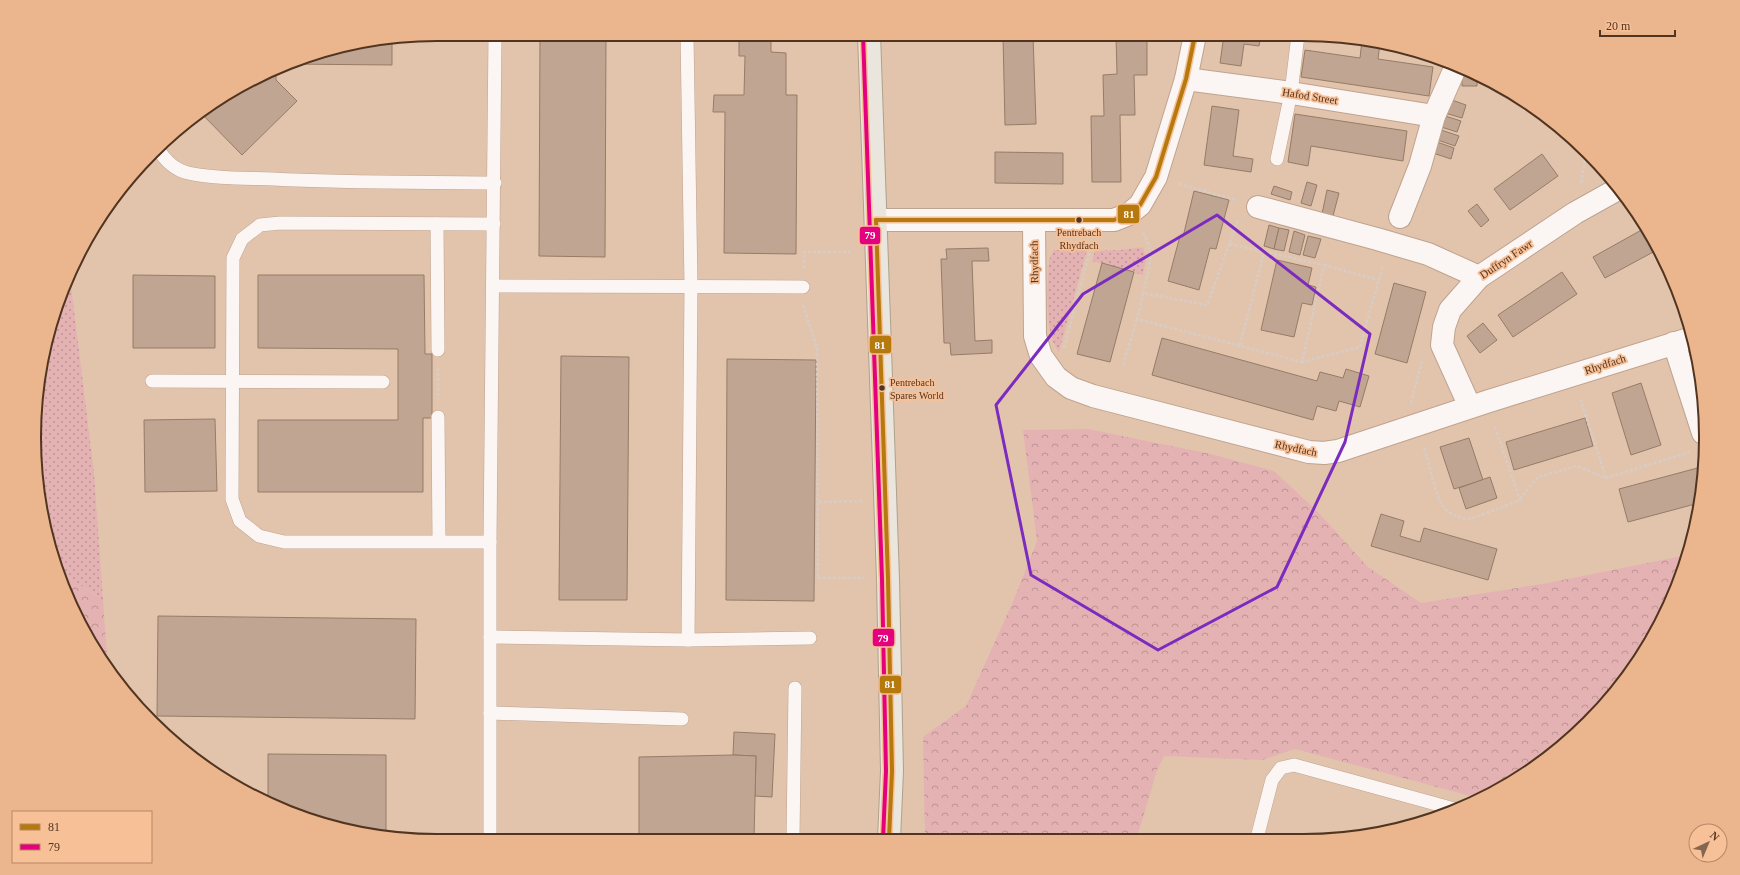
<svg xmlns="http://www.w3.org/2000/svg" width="1740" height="875" viewBox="0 0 1740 875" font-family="'Times New Roman',serif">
<defs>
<pattern id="grass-dots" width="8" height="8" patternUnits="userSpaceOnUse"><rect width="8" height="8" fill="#e5b2b4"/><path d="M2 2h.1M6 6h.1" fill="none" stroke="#bc9292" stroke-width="1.8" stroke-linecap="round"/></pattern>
<pattern id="forest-crowns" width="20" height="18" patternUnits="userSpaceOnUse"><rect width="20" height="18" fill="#e5b2b4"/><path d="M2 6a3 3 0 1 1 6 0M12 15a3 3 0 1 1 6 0" fill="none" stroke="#bc9292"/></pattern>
</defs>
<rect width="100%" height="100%" fill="#e2c4ad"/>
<g fill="url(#grass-dots)">
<path d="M 1143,247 L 1146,260 L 1143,275 L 1092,261 L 1095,251 L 1121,250 Z"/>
<path d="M 1054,250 L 1087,250 L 1059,352 L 1053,342 L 1049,326 L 1047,295 L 1049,260 Z"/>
<path d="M 71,271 L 72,294 L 94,473 L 103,600 L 59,571 L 48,542 L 37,490 L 35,411 L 42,359 L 65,283 Z"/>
</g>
<g fill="url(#forest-crowns)">
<path d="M 1088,429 L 1211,454 L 1274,471 L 1317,511 L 1368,567 L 1421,603 L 1548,583 L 1687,555 L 1664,616 L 1606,703 L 1548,758 L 1478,798 L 1295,749 L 1262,760 L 1164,756 L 1157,770 L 1137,838 L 925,839 L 923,737 L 966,706 L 1014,599 L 1037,541 L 1023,430 Z"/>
<path d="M 59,571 L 103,600 L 108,669 C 85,641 72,606 59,571 Z"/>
</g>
<g fill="#c0a692" stroke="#967c66">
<path d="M 540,34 L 606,34 L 605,257 L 539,256 Z"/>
<path d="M 739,34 L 771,34 L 771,52 L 786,53 L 786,95 L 797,95 L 796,254 L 724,253 L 725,112 L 713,112 L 714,95 L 744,95 L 745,56 L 739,56 Z"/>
<path d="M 1033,35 L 1036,124 L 1005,125 L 1003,36 Z"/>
<path d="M 1116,35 L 1147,35 L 1147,75 L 1134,75 L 1135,115 L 1120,115 L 1121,182 L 1092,182 L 1091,116 L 1104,116 L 1103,75 L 1117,74 Z"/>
<path d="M 1224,35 L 1261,35 L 1259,46 L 1244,44 L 1241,66 L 1220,63 Z"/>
<path d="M 392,38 L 392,65 L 288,64 L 308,55 L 359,42 Z"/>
<path d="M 1362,40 L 1380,43 L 1378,59 L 1433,67 L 1429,96 L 1301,77 L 1305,50 L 1360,58 Z"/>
<path d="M 1462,69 L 1477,74 L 1477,86 L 1462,86 Z"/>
<path d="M 276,70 L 276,80 L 297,101 L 242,155 L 200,112 L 236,88 Z"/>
<path d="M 1449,99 L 1466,105 L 1462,118 L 1445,113 Z"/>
<path d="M 1212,106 L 1239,110 L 1233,156 L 1253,159 L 1251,172 L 1204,165 Z"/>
<path d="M 1295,114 L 1407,131 L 1403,161 L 1311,146 L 1308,166 L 1288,162 Z"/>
<path d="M 1442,115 L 1461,121 L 1457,132 L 1438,126 Z"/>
<path d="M 1438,129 L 1459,136 L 1455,146 L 1435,139 Z"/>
<path d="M 1437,142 L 1454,148 L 1451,159 L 1433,153 Z"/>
<path d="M 995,152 L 1063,153 L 1063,184 L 995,183 Z"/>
<path d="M 1542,154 L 1558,176 L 1510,210 L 1494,189 Z"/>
<path d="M 1307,182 L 1317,185 L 1311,206 L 1301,203 Z"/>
<path d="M 1274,186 L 1292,192 L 1290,200 L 1271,194 Z"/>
<path d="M 1327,190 L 1339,193 L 1333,216 L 1322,214 Z"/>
<path d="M 1194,191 L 1229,200 L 1216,249 L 1210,248 L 1199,290 L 1168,281 L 1180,236 L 1183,237 Z"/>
<path d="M 1477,204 L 1489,220 L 1481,227 L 1468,211 Z"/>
<path d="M 1269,225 L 1279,228 L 1274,249 L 1264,246 Z"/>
<path d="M 1279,228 L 1289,230 L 1284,251 L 1274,249 Z"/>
<path d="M 1645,228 L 1657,250 L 1605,278 L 1593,257 Z"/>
<path d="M 1294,231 L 1305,235 L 1300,255 L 1289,252 Z"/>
<path d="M 1308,236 L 1321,239 L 1315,258 L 1303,255 Z"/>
<path d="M 988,248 L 989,261 L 972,261 L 975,341 L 992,340 L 992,353 L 951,355 L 950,343 L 944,343 L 941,259 L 947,259 L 946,249 Z"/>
<path d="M 1277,260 L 1312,268 L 1308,285 L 1316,287 L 1312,305 L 1302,303 L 1294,337 L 1261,330 Z"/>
<path d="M 1102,263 L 1134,272 L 1110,362 L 1077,354 Z"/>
<path d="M 1562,272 L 1577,294 L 1513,337 L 1498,315 Z"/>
<path d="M 133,275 L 215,276 L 215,348 L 133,348 Z"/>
<path d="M 258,275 L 424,275 L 425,354 L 432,354 L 432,418 L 423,418 L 423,492 L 258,492 L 258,420 L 398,420 L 398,349 L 258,348 Z"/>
<path d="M 1394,283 L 1426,292 L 1407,363 L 1375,354 Z"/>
<path d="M 1483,323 L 1497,340 L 1480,353 L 1467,336 Z"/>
<path d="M 1162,338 L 1317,381 L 1320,372 L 1343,378 L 1346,369 L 1369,376 L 1360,407 L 1339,401 L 1336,411 L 1317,406 L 1313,420 L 1152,375 Z"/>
<path d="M 561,356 L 629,357 L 627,600 L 559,600 Z"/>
<path d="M 727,359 L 816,360 L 814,601 L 726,600 Z"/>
<path d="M 1641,383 L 1661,445 L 1631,455 L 1612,393 Z"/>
<path d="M 1585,418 L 1593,446 L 1514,470 L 1506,442 Z"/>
<path d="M 215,419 L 217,491 L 145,492 L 144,420 Z"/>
<path d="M 1469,438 L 1483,480 L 1454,489 L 1440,447 Z"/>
<path d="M 1705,466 L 1699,503 L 1628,522 L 1619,489 Z"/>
<path d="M 1490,477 L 1497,498 L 1466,509 L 1459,488 Z"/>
<path d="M 1381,514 L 1404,521 L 1400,536 L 1420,542 L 1424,528 L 1497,549 L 1488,580 L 1371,546 Z"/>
<path d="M 158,616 L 416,619 L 415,719 L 157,716 Z"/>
<path d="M 734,732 L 775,734 L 772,797 L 755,796 L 756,756 L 733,755 Z"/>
<path d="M 268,754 L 386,755 L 386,836 L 333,827 L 268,803 Z"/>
<path d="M 733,755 L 756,756 L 754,839 L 639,840 L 639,757 Z"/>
</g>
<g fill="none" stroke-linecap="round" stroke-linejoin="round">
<defs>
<g id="lane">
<path d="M 687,34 L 691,286 L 688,640"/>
<path d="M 158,149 C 165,160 175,170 188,173 C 215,179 245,178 273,179 C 347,183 421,182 495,183"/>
<path d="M 1277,159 L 1291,93 L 1298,35"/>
<path d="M 437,224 L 438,350"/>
<path d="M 494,286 L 803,287"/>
<path d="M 152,381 L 383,382"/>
<path d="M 438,417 L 439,541"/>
<path d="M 490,542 L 284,542 L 259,536 L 240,521 L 232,499 L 233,258 L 242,239 L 260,225 L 280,223 L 494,224"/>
<path d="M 490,637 L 688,640 L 810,638"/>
<path d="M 490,713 L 682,719"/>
<path d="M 1257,838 L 1272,780 L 1281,768 L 1294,765 L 1458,810"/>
<path d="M 793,839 L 795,688"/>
<path d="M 490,840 L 490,542 L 495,34"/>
</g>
<g id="street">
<path d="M 1186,79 L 1291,93 L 1434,116"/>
<path d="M 1258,207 L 1377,239 L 1428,254 L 1479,277"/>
<path d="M 1400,217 L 1420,166 L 1434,116 L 1456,66"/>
<path d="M 876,220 L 1114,220 L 1129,214 L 1140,205 L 1156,177 L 1186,79 L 1195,35"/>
<path d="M 1034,220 L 1035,336 L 1041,356 L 1056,377 L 1071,388 L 1093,396 L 1309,452 L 1324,453 L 1338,451 L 1486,402 L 1692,338"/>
<path d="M 1674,343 L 1703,433"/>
<path d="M 1470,407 L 1442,345 L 1444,327 L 1450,310 L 1479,277 L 1575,213 L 1618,189"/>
</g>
<path id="primary" d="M 869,34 L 888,579 L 892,771 L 889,839"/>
</defs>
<use href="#lane" stroke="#bfa38f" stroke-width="14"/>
<use href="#street" stroke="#bfa38f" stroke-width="24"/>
<use href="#primary" stroke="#aea18b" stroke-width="24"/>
<g stroke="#d7cdc6" stroke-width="2.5" stroke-dasharray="3 2" stroke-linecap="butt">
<path d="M 1581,183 L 1586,153"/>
<path d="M 1179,184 L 1236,200"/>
<path d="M 1143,233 C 1156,253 1148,271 1143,293"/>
<path d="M 1230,244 L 1324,265 L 1302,362 L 1137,319 L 1143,293 L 1207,305 L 1238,220"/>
<path d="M 1324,265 L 1378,280"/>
<path d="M 804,268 L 804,252 L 853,252"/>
<path d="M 803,305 L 817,348 L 818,578 L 864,578"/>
<path d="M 1240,345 L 1264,252"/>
<path d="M 1064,348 L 1092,243"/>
<path d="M 1302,362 L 1360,347 L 1383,265"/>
<path d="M 1123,365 L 1137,319"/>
<path d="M 438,368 L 438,399"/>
<path d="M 1411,403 L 1422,361"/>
<path d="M 1424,448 C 1429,462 1436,499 1445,509 C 1452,516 1462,519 1471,519 L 1520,500 L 1494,425"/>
<path d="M 1606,478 L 1690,452"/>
<path d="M 1520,499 L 1538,477 L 1577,466 L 1606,478 L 1580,398"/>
<path d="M 819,502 L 862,501"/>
</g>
<use href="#lane" stroke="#fbf6f3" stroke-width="13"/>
<use href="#street" stroke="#fbf6f3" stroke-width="22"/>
<use href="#primary" stroke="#eae6dd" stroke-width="22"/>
<defs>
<g id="bus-1">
<path d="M 876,220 L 888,579 L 892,771 L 889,839"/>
<path d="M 876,220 L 1114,220 L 1129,214 L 1140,205 L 1156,177 L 1186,79 L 1195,35"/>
</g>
<path id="bus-2" d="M 863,34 L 882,579 L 886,771 L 883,839"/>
</defs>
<use href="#bus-1" stroke="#f8c097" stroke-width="7"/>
<use href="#bus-2" stroke="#f8c097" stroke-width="7"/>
<use href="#bus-1" stroke="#b5790d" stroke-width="4"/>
<use href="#bus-2" stroke="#e5007d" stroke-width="4"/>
</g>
<path fill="none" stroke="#7b2cbf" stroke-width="3" stroke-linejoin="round" d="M 1217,215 L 1370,334 L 1345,442 L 1277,587 L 1158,650 L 1031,575 L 996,405 L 1083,294 Z"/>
<g fill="#523520" stroke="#f8c097" stroke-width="1.5">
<circle cx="1079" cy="220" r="3.5"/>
<circle cx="882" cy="388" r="3.5"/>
</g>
<g text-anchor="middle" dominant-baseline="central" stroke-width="3.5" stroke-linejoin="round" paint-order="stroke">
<g font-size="10" fill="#523520" stroke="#f8c097">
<text x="1079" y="232">Pentrebach<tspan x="1079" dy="13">Rhydfach</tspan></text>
<text x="890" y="382" text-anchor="start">Pentrebach<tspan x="890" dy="13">Spares World</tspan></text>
</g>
<g font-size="11" fill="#523520" stroke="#f8c097">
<text transform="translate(1310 96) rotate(9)">Hafod Street</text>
<text transform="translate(1506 259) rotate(-34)">Duffryn Fawr</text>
<text transform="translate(1034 262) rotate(-91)">Rhydfach</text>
<text transform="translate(1605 364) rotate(-18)">Rhydfach</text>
<text transform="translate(1296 448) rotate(12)">Rhydfach</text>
</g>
</g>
<path d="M0 0H1740V875H0ZM437 41H1303A396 396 0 0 1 1699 437V438A396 396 0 0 1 1303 834H437A396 396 0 0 1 41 438V437A396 396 0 0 1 437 41Z" fill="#ebb58d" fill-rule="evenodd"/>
<path fill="none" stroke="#523520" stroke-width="2" d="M437 41H1303A396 396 0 0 1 1699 437V438A396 396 0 0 1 1303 834H437A396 396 0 0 1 41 438V437A396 396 0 0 1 437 41Z"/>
<g stroke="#f8c097" stroke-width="1.5">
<rect x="1117" y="204" width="23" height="20" rx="4" fill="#b5790d"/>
<rect x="859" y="226" width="22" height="19" rx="4" fill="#e5007d"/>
<rect x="869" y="335" width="23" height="19" rx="4" fill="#b5790d"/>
<rect x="872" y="628" width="23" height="19" rx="4" fill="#e5007d"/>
<rect x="879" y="675" width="23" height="19" rx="4" fill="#b5790d"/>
</g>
<g font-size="11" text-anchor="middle" font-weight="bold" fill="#fff">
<text x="1129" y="218">81</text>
<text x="870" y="239">79</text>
<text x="880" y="349">81</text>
<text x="883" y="642">79</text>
<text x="890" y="688">81</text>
</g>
<rect x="12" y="811" width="140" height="52" fill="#f8c097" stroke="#b68867"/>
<rect x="20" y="824" width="20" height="6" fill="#b5790d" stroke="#b68867"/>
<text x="48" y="831" font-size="12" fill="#523520">81</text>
<rect x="20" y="844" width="20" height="6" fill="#e5007d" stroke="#b68867"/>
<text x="48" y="851" font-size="12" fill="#523520">79</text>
<g transform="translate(1708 843) rotate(44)"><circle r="19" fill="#f8c097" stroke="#b68867"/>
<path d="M0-3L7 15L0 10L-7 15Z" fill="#846751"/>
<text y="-6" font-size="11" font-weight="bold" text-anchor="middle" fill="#523520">N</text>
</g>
<path d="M1600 30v6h75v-6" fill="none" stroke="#523520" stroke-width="2"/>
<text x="1606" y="30" font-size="12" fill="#523520" stroke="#f8c097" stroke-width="3" paint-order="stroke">20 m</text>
</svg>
